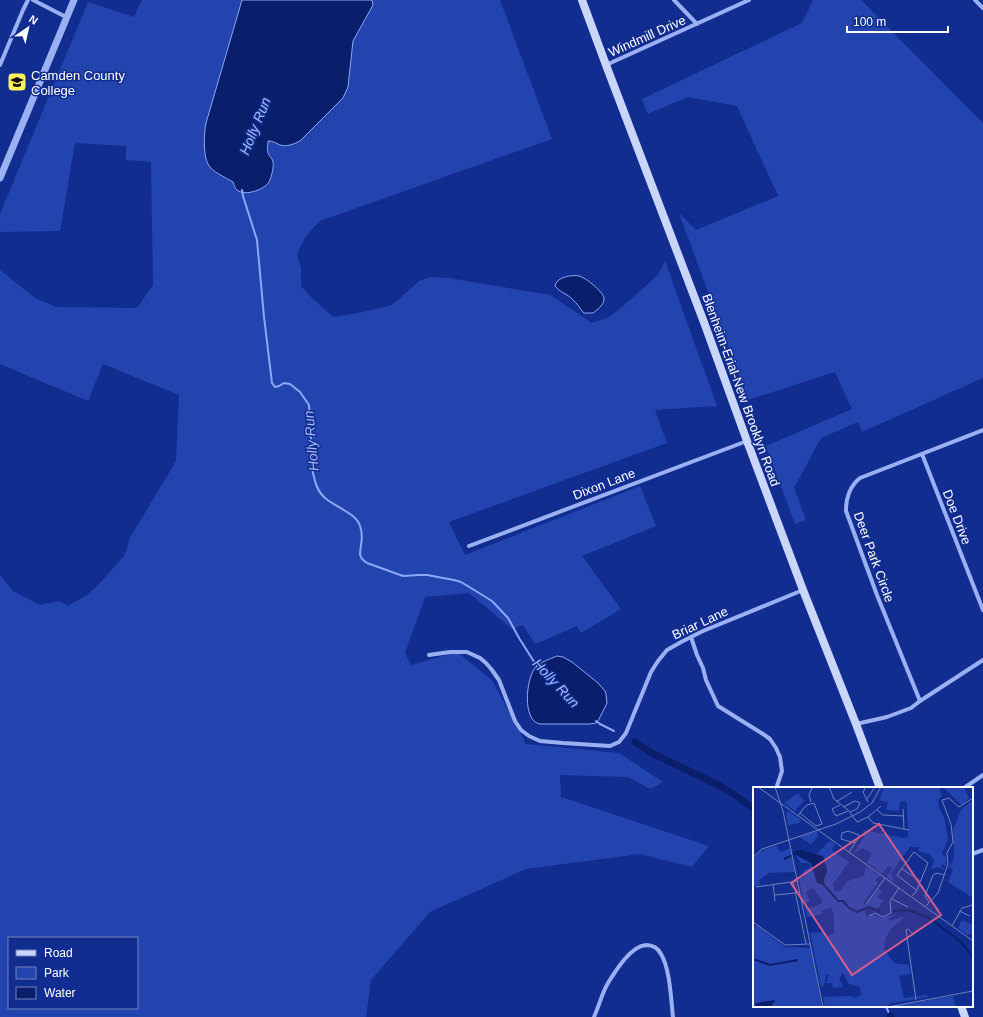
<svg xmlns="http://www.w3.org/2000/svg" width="983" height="1017" viewBox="0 0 983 1017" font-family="Arial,sans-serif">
<rect width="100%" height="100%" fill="#112d90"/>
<g fill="#2344af" fill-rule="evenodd">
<path d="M 142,0 L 242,0 L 206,123 L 270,181 L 268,141 L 348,87 L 353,41 L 373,5 L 372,0 L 500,0 L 552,139 L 320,221 L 306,236 L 297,254 L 301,269 L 301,286 L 312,298 L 333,317 L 363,312 L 392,305 L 419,281 L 431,277 L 449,278 L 550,295 L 592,323 L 609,317 L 622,307 L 658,275 L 665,261 L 717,406 L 655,410 L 667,443 L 449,522 L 465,555 L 640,486 L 656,526 L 582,556 L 621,609 L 581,633 L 577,626 L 535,644 L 523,625 L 512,629 L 469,593 L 425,597 L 405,653 L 411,665 L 457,652 L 492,680 L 526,744 L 619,753 L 663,782 L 650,789 L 628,777 L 560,775 L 561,797 L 709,846 L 692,867 L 640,854 L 526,869 L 430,912 L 371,980 L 366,1017 L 0,1017 L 0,575 L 13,591 L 40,605 L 59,601 L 68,606 L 87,595 L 100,583 L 124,556 L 131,536 L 176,461 L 179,395 L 103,364 L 88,401 L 0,364 L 0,270 L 35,298 L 56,307 L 137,308 L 153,285 L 151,162 L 126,160 L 126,146 L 75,143 L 60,231 L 0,232 L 0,214 L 88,2 L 134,17 ZM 9,938 L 137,938 L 137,1008 L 9,1008 Z"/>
<path d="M 813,0 L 861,0 L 983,123 L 983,378 L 862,432 L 858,422 L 821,438 L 794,488 L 806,520 L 795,524 L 766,446 L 852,409 L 835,372 L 748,400 L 679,213 L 696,230 L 778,196 L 737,106 L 688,97 L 648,114 L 642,99 L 802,23 Z"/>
</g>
<g fill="#0a1f6b" stroke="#8da7f6">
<path d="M 242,0 L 372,0 L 373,5 L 353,41 L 348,87 L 343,98 L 300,141 C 294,144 287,147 280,145 C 276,143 273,141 268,141 C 268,145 267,150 268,153 C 269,156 271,157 272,159 C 275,164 272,174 270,180 C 267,189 245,197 237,190 C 235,188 234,185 233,182 C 225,177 212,172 208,164 C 203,156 204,132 206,123 Z"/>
<path d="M 569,276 C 572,276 576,275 579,276 C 585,277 605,293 604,299 C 604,305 597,310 593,313 L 584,313 C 580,309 577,303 573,300 C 568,294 559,292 555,286 C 556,280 563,277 569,276 Z"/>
<path d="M 557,656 L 563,657 L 572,662 L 598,683 L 605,691 L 606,694 L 607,703 L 598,721 L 596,723 L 590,724 L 540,724 C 522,721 526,679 535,668 C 540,662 550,659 557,656 Z"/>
</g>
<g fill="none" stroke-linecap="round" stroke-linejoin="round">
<g stroke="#8da7f6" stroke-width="2">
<path d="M 242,190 L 243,196 L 257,240 L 264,317 L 272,383 L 275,387 L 279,386 L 284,383 L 290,384 L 300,392 L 309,405 L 313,473 C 315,482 317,491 325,498 C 334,506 357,514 360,526 C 362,531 362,539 361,545 C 360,554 358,557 367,563 L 403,576 L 419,575 L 427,575 L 454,580 L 461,582 L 471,588 L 492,601 L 508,618 L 512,625 L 519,638 L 538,668"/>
<path d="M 596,721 L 600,724 L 614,731"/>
<path d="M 886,1006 L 890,1016"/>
</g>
<g stroke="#0a1f6b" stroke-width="7">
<path d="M 635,742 L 652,753 L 720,786 L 735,795 L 754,809"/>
<path d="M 890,1016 L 891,1017"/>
</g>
<g stroke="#9bb0f2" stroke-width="4">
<path d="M 33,0 L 66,17"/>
<path d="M 674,0 L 697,24"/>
<path d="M 975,0 L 983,8"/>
<path d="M 0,65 L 23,10 L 28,0"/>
<path d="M 606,65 L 749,0"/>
<path d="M 922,454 L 983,610"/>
<path d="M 469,546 L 747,441"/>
<path d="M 691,637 L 697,655 L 703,668 L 706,680 L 718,706 L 763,734 L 770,739 L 776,748 L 780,757 L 782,771 L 777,786"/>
<path d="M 429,655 L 450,652 L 467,652 L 480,658 L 486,663 L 492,670 L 499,680 L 515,721 L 521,730 L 529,736 L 540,741 L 563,743 L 610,746 L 619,742 L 626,733 L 651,672 L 658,661 L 667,650 L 683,641 L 703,631 L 803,590"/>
<path d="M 920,701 L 877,595 L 846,511 C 846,497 850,486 860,478 L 983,430"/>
<path d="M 856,724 L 887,717 L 911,708 L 920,701 L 983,660"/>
<path d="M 964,788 L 983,775"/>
<path d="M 972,854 L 983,850"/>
<path d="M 594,1017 C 599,1006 602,993 608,983 C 616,970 631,946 646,945 C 652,945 658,948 661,954 C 670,969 671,999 673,1017"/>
</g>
<path stroke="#9bb0f2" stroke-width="7" d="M 0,178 L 74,0"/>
<g stroke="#cad5fc" stroke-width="8">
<path d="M 582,0 L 606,65 L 705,325 L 747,441 L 803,590 L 856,724 L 880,788"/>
<path d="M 961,1006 L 965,1017"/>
</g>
</g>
<defs>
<symbol id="university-square" viewBox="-11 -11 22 22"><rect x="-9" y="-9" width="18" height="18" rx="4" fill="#fff35d" stroke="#112d90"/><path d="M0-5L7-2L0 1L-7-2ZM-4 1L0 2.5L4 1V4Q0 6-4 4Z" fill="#111"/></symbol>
</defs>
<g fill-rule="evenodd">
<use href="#university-square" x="6" y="71" width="22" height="22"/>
</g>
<g text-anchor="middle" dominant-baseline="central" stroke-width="3" stroke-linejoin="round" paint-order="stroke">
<g font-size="13" fill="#fff" stroke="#112d90">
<text transform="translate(647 36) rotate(-24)">Windmill Drive</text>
<text transform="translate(741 390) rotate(70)">Blenheim-Erial-New Brooklyn Road</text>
<text transform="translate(604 484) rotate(-21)">Dixon Lane</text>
<text transform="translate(957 517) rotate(69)">Doe Drive</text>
<text transform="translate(874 557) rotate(70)">Deer Park Circle</text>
<text transform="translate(700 623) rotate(-25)">Briar Lane</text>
</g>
<g font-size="13" fill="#fff" stroke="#112d90" text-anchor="start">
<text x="31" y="75">Camden County<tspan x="31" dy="15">College</tspan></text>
</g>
<g font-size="14" font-style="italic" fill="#a7bbf9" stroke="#112d90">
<text transform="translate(255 126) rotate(-68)">Holly Run</text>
<text transform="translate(311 441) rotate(-95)">Holly Run</text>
<text transform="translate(556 683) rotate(47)">Holly Run</text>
</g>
</g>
<g transform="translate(753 787)">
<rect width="220" height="220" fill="#112d90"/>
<path d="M 131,0 L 186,0 L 189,9 L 185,13 L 186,21 L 191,30 L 195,51 L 189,67 L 193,70 L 193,80 L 190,77 L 188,79 L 192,83 L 185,80 L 178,82 L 181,74 L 177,67 L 165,64 L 166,60 L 157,60 L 138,86 L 141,95 L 134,90 L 139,81 L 135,79 L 129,87 L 112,74 L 114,75 L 119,66 L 110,61 L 101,66 L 111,50 L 110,43 L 151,51 L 155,49 L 154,17 L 152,14 L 147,15 L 146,24 L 133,23 L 135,15 L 126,13 ZM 190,0 L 211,0 L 216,11 L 209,18 ZM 45,6 L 51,14 L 42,24 L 31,16 ZM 220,13 L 220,111 L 195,95 L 200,83 L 196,80 L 201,72 L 200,42 L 208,23 ZM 36,24 L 48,33 L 47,36 L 35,38 L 33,27 ZM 64,44 L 65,50 L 58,57 L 46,50 ZM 77,53 L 82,57 L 79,63 L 96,75 L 80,97 L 82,104 L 87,104 L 95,94 L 111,89 L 113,79 L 127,89 L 122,93 L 125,96 L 110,116 L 113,118 L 125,101 L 129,104 L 124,111 L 131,113 L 125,122 L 116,121 L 112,124 L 114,130 L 118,127 L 130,131 L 145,126 L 135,132 L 137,134 L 153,129 L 138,142 L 132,152 L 131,162 L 141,176 L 156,178 L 158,187 L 146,189 L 151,211 L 174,208 L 175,210 L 140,216 L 131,220 L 72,220 L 70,210 L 97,209 L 102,211 L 108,208 L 107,200 L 96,197 L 90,186 L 86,191 L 90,200 L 80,201 L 79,196 L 73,196 L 76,187 L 73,187 L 71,199 L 68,200 L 57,146 L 68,145 L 75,149 L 81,147 L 81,127 L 78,121 L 69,123 L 70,127 L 54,130 L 52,121 L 61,120 L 69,116 L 69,113 L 61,102 L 58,102 L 53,105 L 57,113 L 51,119 L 46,91 L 51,90 L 50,84 L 58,80 L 56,76 L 48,76 L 41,66 L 58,76 L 64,95 L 70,93 L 74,83 L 70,69 L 63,68 ZM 23,58 L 28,65 L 37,61 L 42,85 L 16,86 L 6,93 L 7,98 L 0,99 L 0,72 L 6,65 ZM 209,133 L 220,138 L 220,146 L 214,148 L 205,141 ZM 3,138 L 32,160 L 58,161 L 69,220 L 0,220 L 0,144 ZM 200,209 L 203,220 L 139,220 L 141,219 Z" fill="#2344af"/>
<path d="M 48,63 L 70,69 L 74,84 L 71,93 L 72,99 L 64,96 L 58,76 L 41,67 L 42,64 ZM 22,213 L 18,220 L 1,220 L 3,216 Z" fill="#0a1f6b"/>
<path fill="none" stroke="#0a1f6b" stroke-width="2" d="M 31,72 L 42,67M 71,98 L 85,114 L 90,114 L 96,121 L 104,125 L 116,120 L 127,124M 140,124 L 156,123 L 178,132M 180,134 L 207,154 L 220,170M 0,172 L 17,178 L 45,173"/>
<path fill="none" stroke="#7081bc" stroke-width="1" d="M 5,0 L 220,154M 22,0 L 30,24 L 70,220M 76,0 L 81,12 L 95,23 L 104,35 L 115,30 L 128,19M 113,0 L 110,5 L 115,15M 114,12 L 122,0M 58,15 L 56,8 L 59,1M 83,15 L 99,5M 87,18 L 79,22 L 83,29 L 95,24M 90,20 L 102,14 L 107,16 L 104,22 L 97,25M 150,22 L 151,42M 124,23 L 130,28 L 151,29M 45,29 L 47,26 L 50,22 L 54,18 L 61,16 L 69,37 L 63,39 L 47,26M 115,30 L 120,36 L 156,43M 96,65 L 106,50 L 106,48 L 95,44 L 89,46 L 88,52 L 102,56M 0,70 L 9,62 L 83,37 L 107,25 L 119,16 L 128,0M 148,81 L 167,94M 40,94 L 53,157M 20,97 L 22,114M 3,100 L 45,94M 22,108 L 42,106M 159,109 L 163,105 L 175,76 L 161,65 L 144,88 L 163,103M 139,112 L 155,120M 176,115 L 172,109 L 180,88 L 184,86 L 191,88M 113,117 L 132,91M 173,119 L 185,106 L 195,77 L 194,66 L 200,55 L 198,37 L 189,13 L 196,11 L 206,20 L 220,11M 206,124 L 217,129M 116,129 L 122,126 L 130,130 L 138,126 L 137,114 L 146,101M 0,135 L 32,158 L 57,157M 199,139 L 209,121 L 220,118M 161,148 L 155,142 L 153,143 L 163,213M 135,220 L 220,204"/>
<path fill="#d45d8c" fill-opacity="0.15" stroke="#d45d8c" stroke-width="2" d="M 126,37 L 188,128 L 99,188 L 38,96 Z"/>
<rect width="220" height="220" fill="none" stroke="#fff" stroke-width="2"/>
</g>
<rect x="8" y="937" width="130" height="72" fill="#112d90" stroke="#7081bc"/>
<rect x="16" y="950" width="20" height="6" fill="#cad5fc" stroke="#7081bc"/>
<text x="44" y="957" font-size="12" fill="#ffffff">Road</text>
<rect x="16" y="967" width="20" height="12" fill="#2344af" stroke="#7081bc"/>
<text x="44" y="977" font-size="12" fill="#ffffff">Park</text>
<rect x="16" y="987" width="20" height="12" fill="#0a1f6b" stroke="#7081bc"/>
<text x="44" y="997" font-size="12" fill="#ffffff">Water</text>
<g transform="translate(28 28) rotate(34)" stroke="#112d90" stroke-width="3" paint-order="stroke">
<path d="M0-3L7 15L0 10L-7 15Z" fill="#ffffff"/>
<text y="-6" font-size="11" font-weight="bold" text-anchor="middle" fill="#ffffff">N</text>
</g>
<path d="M847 26v6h101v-6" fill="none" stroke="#ffffff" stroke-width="2"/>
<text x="853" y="26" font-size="12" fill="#ffffff" stroke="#112d90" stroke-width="3" paint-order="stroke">100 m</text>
</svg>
